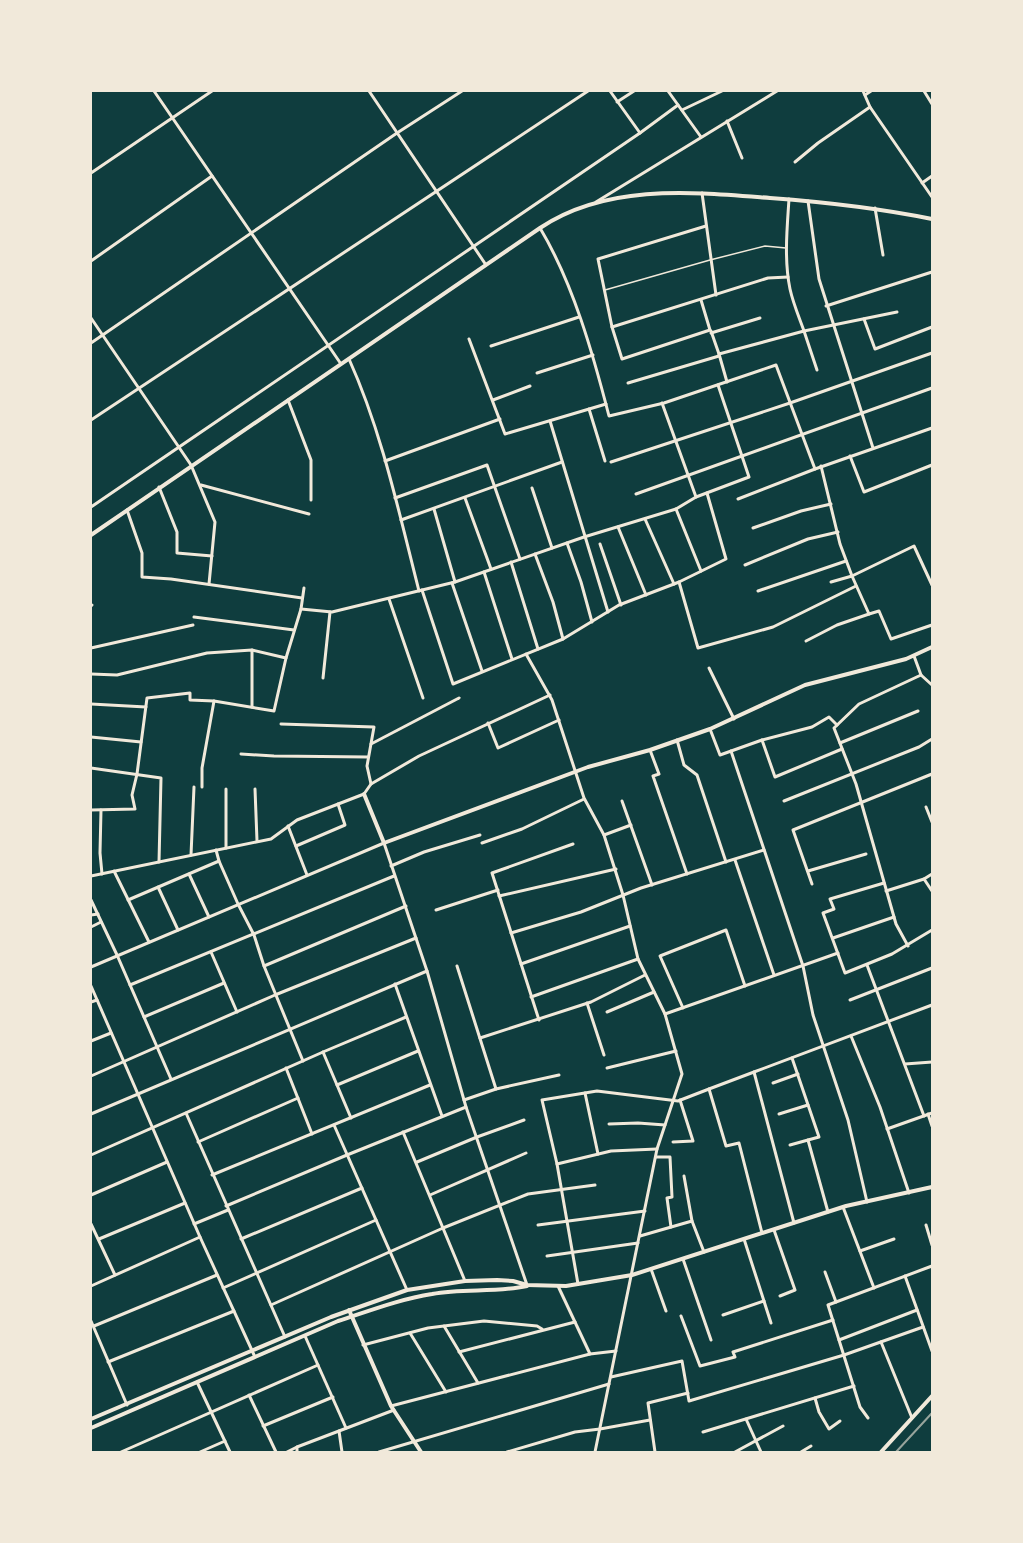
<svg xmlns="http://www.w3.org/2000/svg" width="1023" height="1543" viewBox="0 0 1023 1543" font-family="'IBM Plex Serif',serif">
<rect width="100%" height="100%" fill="#0f3d3e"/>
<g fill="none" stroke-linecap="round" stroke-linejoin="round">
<path stroke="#f1e9da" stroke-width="1.5" d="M 605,290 L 710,260 L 765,246 L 786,248"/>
<g stroke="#f1e9da" stroke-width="3">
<path d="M 154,91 L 341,364"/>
<path d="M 369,91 L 486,265"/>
<path d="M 668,91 L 701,137"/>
<path d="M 863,91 L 870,107 L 932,197"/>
<path d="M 924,91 L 932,104"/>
<path d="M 865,95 L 871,91"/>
<path d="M 617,102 L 634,91"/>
<path d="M 682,110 L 722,91"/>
<path d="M 727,121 L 742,158"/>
<path d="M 640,133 L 678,105"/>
<path d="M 795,162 L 818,143 L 870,107"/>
<path d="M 91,173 L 212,91"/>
<path d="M 922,183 L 932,176"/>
<path d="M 702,193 L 716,295"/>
<path d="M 808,201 L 819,279 L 873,448"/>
<path d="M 596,202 L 777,91"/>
<path d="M 875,208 L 883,255"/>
<path d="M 540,228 C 573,283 593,354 609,416 L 664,403 L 776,365 L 815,469 L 932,428"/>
<path d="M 91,261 L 212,176"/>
<path d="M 701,300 L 710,330 L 622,359 L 612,327 L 598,259 L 706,226"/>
<path d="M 826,306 L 932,272"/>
<path d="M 91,318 L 191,465 L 215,522 L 209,584"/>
<path d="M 864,319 L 875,349 L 932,327"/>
<path d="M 612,327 L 768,278 L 788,277"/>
<path d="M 711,331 L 719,354"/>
<path d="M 711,333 L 760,318"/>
<path d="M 469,339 L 505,434 L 606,404"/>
<path d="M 91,343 L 397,133 L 462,91"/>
<path d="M 491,346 L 579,317"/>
<path d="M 349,359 C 382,432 399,513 419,591"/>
<path d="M 817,370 L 804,331 L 897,312"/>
<path d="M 537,373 L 593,355"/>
<path d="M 727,382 L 719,354 L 804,331 C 799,317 793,303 790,289 C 784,260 787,229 789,199"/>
<path d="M 628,383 L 719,356"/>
<path d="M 288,400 L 311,460 L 311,500"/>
<path d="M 493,400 L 530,386"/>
<path d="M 662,403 L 696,497"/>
<path d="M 589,409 L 605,461"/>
<path d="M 91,420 L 588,91"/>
<path d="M 550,421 L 608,612"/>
<path d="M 850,456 L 864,492 L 932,465"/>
<path d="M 385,461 L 500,419"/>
<path d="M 611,462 L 790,403 L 932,353"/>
<path d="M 821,466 L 840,544 L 852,576 L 869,614 L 879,611 L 891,639 L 932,625"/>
<path d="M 201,485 L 309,514"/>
<path d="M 159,487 L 177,532 L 177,553 L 212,556"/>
<path d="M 532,488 L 552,548"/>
<path d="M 636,494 L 932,388"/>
<path d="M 395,498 L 487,465 L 520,559"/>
<path d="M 465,498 L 491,569"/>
<path d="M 738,499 L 815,469"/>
<path d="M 91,507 L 640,133 L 610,91"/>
<path d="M 434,509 L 455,582"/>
<path d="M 676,509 L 701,571"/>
<path d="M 127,510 L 142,553 L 142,577 L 171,579 L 302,598"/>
<path d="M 645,519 L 674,584 L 679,582 L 698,648 L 773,627 L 856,586"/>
<path d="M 401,520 L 562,462"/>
<path d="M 618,527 L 646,595"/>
<path d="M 753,528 L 801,511 L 831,504"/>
<path d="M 567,543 L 581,582 L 592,622"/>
<path d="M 600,544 L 621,605"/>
<path d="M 535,554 L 553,602 L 563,639"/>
<path d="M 511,562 L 538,649"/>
<path d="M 745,565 L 808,539 L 838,532"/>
<path d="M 484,572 L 512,659"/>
<path d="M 679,582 L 726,559 L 707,493"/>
<path d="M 831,582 L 852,576 L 914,546 L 932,585"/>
<path d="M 452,583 L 482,671"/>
<path d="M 422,590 L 453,684 L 563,639 L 619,605 L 674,584"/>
<path d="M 758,591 L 846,561"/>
<path d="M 389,599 L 423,698"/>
<path d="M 91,606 L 92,605"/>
<path d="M 301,609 L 332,612 L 455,582 L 584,537 L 676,509 L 696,497 L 749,477 L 718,385"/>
<path d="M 194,617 L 294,630"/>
<path d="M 806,641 L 837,625 L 869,614"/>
<path d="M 91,648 L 193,625"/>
<path d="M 526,654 L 552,700 L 584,798 L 604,835 L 623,895 L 638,959 L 665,1014 L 682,1074 L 657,1149 L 595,1452"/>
<path d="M 286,658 L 301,609 L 304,588"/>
<path d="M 709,668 L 734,719"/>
<path d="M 91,674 L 117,675 L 207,653 L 252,650 L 286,658 L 274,711 L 214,701 L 190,700 L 190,693 L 147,698 L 137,774 L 132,795 L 135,809 L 91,810"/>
<path d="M 921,675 L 932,685"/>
<path d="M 323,678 L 330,612"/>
<path d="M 91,704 L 146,707"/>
<path d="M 252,707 L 252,650"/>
<path d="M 488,723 L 498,748 L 559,720"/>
<path d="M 281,724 L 374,727 L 367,766 L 371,784"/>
<path d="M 837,725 L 829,717 L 812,727 L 762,740 L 775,777 L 842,749"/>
<path d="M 710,729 L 720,755 L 762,740"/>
<path d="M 91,737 L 141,742"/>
<path d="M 677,740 L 684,765 L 697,775 L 726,862"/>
<path d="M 840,743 L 918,711"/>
<path d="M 371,744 L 459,698"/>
<path d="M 650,750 L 659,774 L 653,776 L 687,874"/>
<path d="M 731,751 L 803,966 L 813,1015 L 848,1120 L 867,1202"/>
<path d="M 241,754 L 274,756 L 368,757"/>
<path d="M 91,768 L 161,778 L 159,862"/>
<path d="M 202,787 L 202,768 L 214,701"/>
<path d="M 255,789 L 257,841"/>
<path d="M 622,801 L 652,885"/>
<path d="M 784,801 L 919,747 L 932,739"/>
<path d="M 926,807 L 932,822"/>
<path d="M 101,810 L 100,853 L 102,874"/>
<path d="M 288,826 L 307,875"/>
<path d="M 604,835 L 631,825"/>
<path d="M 482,843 L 522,829 L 584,799"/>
<path d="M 296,846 L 345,825 L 338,804"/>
<path d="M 226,848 L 226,789"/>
<path d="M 216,850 L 219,861 L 238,904 L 254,935 L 264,966 L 303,1061"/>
<path d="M 191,855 L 194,787"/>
<path d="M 735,860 L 774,975"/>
<path d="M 391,866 L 424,852 L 480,835"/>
<path d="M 114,871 L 149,942"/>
<path d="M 808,871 L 866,854"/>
<path d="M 189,874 L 209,917"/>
<path d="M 91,876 L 271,839 L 297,820 L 364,794 L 371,784 L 419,756 L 550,695"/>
<path d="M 924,879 L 932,891"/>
<path d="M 884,883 L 830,899 L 834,909 L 823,913 L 845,973 L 892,954 L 932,930"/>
<path d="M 812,884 L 793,830 L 932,774"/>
<path d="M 158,887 L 178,930"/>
<path d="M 886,891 L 924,879 L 932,874"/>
<path d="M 499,896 L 616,869"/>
<path d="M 91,900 L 117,955 L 171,1079"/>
<path d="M 128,900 L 219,861"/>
<path d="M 436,910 L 498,890"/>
<path d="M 91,915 L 98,914"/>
<path d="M 91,927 L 101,922"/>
<path d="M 511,933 L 581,912 L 641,888 L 764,850"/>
<path d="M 833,938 L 894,917"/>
<path d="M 908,946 L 896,924 L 856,784 L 834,728 L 859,704 L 921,675 L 914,656"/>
<path d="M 211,952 L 237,1012"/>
<path d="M 521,964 L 630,926"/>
<path d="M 867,965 L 924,1116"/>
<path d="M 264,966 L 406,906"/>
<path d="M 457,966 L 496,1089 L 464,1100"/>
<path d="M 91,967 L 384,843 L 427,971 L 466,1107 L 527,1285"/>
<path d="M 395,984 L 442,1116"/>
<path d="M 130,985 L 394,876"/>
<path d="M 91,986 L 200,1237 L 255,1357"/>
<path d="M 531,997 L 638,959"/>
<path d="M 850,1000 L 932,968"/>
<path d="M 91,1002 L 97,1000"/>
<path d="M 587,1003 L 604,1055"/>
<path d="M 683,1008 L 660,956 L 726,930 L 745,986"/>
<path d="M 607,1012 L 654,992"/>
<path d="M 665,1014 L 838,953"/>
<path d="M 144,1017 L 224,983"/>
<path d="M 539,1020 L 492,873 L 573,844"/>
<path d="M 851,1036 L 880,1107 L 909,1193"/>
<path d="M 480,1038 L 591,1002 L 645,975"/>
<path d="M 91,1041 L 111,1033"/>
<path d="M 323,1052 L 351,1118"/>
<path d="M 792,1058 L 819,1137 L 808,1140 L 828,1212"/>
<path d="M 905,1064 L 932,1062"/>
<path d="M 286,1068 L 312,1134"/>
<path d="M 607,1068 L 676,1051"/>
<path d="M 754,1072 L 709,1089 L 726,1146 L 739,1143 L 762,1233"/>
<path d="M 91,1076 L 275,995 L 416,938"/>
<path d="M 773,1083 L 798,1074"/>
<path d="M 337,1085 L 418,1051"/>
<path d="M 496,1089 L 559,1075"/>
<path d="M 585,1093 L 598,1154"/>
<path d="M 186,1113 L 285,1337"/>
<path d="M 91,1114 L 427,971"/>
<path d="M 779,1114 L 808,1105"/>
<path d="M 928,1114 L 932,1126"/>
<path d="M 609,1124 L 638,1123 L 665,1125"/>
<path d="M 334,1125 L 407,1290"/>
<path d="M 887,1129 L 932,1113"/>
<path d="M 403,1132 L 465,1281"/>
<path d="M 198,1142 L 298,1098"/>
<path d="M 673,1142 L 693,1141 L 680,1100"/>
<path d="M 790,1145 L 808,1140"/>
<path d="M 657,1149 L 611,1151 L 557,1164 L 542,1100 L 597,1091 L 678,1101 L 709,1089"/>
<path d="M 91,1155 L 323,1052 L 406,1017"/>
<path d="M 656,1157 L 670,1157 L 672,1197 L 667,1198 L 671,1227"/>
<path d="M 417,1162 L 477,1137 L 524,1120"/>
<path d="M 557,1164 L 578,1284"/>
<path d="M 212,1175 L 430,1085"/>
<path d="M 684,1176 L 692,1221 L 704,1252"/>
<path d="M 91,1195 L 167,1162"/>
<path d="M 430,1195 L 526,1153"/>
<path d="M 226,1206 L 347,1155 L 466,1107"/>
<path d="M 843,1207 L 874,1288"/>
<path d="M 794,1223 L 754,1072 L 932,1005"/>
<path d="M 91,1224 L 115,1275"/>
<path d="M 194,1224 L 228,1210"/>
<path d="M 538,1225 L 645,1211"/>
<path d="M 926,1225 L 932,1245"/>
<path d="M 774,1230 L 795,1290 L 780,1296"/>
<path d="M 640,1236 L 692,1221"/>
<path d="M 99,1239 L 185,1203"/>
<path d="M 241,1239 L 362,1188"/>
<path d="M 744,1239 L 771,1323"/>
<path d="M 860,1251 L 894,1239"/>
<path d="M 547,1256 L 638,1243"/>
<path d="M 683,1259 L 711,1340"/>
<path d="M 651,1269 L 666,1311"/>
<path d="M 825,1272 L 836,1302"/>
<path d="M 905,1276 L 932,1351"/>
<path d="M 91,1286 L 200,1237"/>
<path d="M 558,1286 L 590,1354"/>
<path d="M 223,1288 L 376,1220"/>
<path d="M 271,1305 L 443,1228 L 528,1194 L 595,1185"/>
<path d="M 723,1315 L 764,1301"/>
<path d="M 681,1316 L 700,1366 L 735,1357 L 733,1352 L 833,1320"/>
<path d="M 91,1321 L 127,1405"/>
<path d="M 94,1326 L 217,1275"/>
<path d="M 444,1326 L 478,1383"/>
<path d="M 410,1333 L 446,1392"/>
<path d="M 305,1336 L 346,1428"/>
<path d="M 839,1340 L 917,1310"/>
<path d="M 881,1342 L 912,1418"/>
<path d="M 363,1345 L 428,1328 L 484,1321 L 537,1326 L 542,1329"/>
<path d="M 459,1352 L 575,1322"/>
<path d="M 108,1362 L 234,1311"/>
<path d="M 611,1377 L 682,1361 L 689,1401 L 844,1355 L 923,1327"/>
<path d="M 197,1382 L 230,1452"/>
<path d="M 249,1395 L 276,1452"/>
<path d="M 815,1398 L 819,1412 L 829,1429 L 840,1421"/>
<path d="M 391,1406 L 590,1354 L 616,1351"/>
<path d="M 868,1418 L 860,1407 L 828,1305 L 932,1266"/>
<path d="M 746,1419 L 761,1452"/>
<path d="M 263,1426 L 333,1397"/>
<path d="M 339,1431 L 342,1452"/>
<path d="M 703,1432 L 854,1386"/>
<path d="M 121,1452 L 318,1365"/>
<path d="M 200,1452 L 225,1441"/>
<path d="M 287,1452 L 297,1447"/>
<path d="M 297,1452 L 297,1447 L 394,1410"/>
<path d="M 379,1452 L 609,1384"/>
<path d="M 507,1452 L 575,1432 L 600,1429 L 650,1420"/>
<path d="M 655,1452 L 648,1403 L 688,1393"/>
<path d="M 735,1452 L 783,1426"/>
<path d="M 801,1452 L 811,1446"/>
</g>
<g stroke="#f1e9da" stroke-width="4">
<path d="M 91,535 L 540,228 C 607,183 693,192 770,198 C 824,202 878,208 932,219"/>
<path d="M 364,794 L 384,843 L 588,767 L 650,750 L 710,729 L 805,685 L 906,659 L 932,647"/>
<path d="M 349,1310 L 391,1406 L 421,1452"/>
<path d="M 91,1419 L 331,1317 L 407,1290 L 465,1281 L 497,1280 L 513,1281 L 527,1285 L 566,1286 L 632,1275 L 846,1206 L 932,1187"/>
<path d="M 91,1428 L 338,1321 C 369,1311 400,1299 432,1294 C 463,1288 496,1293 527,1286"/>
<path d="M 881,1452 L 932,1396"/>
</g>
<path stroke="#97a49c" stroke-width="2" d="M 896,1452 L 932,1413"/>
</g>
<rect width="1023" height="1543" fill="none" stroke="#f1e9da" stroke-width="184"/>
</svg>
